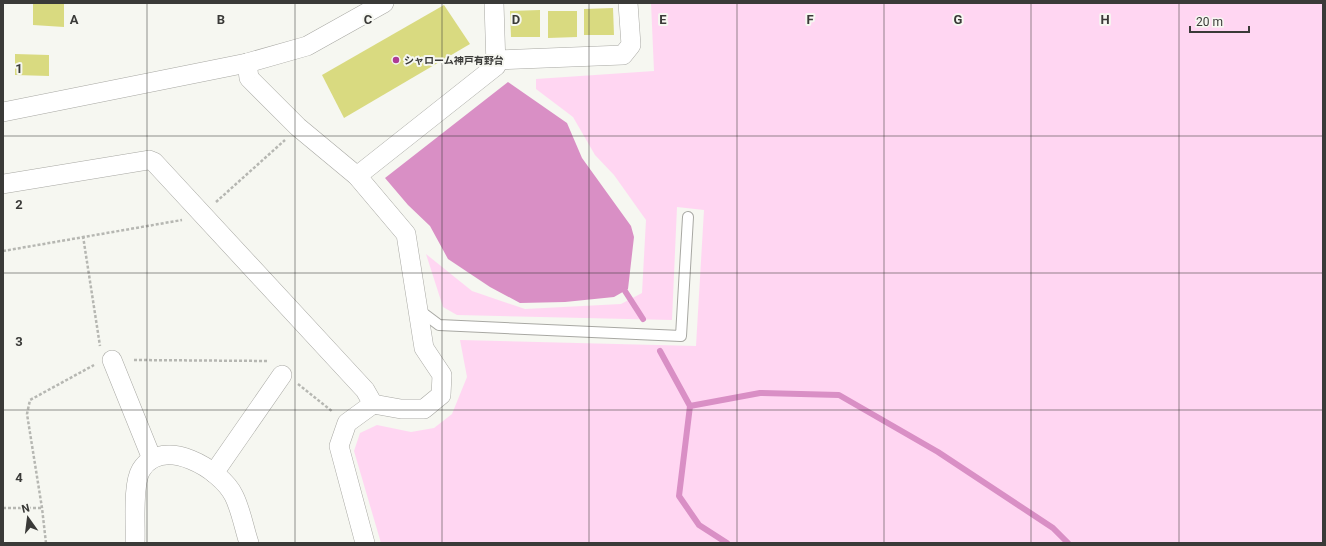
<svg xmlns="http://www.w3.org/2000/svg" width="1326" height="546" viewBox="0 0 1326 546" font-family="Roboto,'Noto Sans JP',sans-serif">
<rect width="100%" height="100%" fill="#f6f7f1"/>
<path fill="#ffd6f2" d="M 651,3 L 1323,3 L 1323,543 L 381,543 L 354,451 L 360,433 L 377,425 L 411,432 L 434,428 L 452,414 L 467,377 L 460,340 L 696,346 L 704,210 L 677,207 L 672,320 L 457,315 L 443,307 L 426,254 L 472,291 L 525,309 L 621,304 L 642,293 L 646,220 L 614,175 L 595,155 L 573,117 L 536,89 L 536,79 L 654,71 Z"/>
<path fill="#d98fc5" d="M 508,82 L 567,123 L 582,158 L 631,226 L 634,237 L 628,289 L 614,297 L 565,302 L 520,303 L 490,287 L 448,259 L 430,226 L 408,205 L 385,178 Z"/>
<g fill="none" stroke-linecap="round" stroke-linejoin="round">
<g stroke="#d98fc5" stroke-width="6">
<path d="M 625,291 L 643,319"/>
<path d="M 660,351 L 690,406 L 679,496 L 699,525 L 727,543"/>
<path d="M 690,406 L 760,393 L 839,395 L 938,452 L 1053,528 L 1068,543"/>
</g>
</g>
<g fill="#d9da80">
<path d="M 33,3 L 64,3 L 64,27 L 33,25 Z"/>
<path d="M 444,5 L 470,44 L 344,118 L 322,75 Z"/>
<path d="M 613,8 L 614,35 L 584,35 L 584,9 Z"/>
<path d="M 540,10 L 540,37 L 511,37 L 510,11 Z"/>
<path d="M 548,11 L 577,11 L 577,37 L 548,38 Z"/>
<path d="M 15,54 L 49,55 L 49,76 L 15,75 Z"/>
</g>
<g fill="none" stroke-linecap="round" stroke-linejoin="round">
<defs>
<path id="service" d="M 419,310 L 439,325 L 681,336 L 688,217"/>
<g id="minor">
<path d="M 496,60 L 623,55 L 631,45 L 628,3"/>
<path d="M 247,63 L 249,78 L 298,127 L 357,176 L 406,234 L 424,348 L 442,375 L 441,395 L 424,409 L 401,409 L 373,404 L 347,423 L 339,446 L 365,543"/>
<path d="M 3,112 L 247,63 L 307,46 L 384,3"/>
<path d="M 357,176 L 496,66 L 494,3"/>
<path d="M 3,184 L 149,160 L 154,162 L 365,390 L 373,404"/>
<path d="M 112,360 L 152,459"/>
<path d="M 214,473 L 282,375"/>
<path d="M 135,543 C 136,525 132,485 141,470 C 163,435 221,469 234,496 C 241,510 244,528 249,543"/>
</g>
</defs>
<use href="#service" stroke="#a8a8a3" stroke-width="12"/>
<use href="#minor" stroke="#a8a8a3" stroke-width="20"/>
<g stroke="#b6b7b2" stroke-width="2.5" stroke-dasharray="3 2" stroke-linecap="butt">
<path d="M 216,202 L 285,140"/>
<path d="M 83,236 L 100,346"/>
<path d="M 3,251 L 182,220"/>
<path d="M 134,360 L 269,361"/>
<path d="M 298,384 L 333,412"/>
<path d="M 3,508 L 42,508"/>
<path d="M 46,543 L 42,508 L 27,414 L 30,400 L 94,365"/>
</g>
<use href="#service" stroke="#fff" stroke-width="10"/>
<use href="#minor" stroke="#fff" stroke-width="19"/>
</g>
<path fill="none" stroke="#3a3a38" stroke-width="1" stroke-opacity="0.55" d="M 147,3 L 147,543M 295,3 L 295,543M 442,3 L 442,543M 589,3 L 589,543M 737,3 L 737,543M 884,3 L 884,543M 1031,3 L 1031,543M 1179,3 L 1179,543M 3,136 L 1323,136M 3,273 L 1323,273M 3,410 L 1323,410"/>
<circle fill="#ae3b95" stroke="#f6f7f1" stroke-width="1.5" cx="396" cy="60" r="4"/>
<g text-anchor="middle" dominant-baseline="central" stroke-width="4" stroke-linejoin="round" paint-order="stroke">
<g font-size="10" font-weight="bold" fill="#3a3a38" stroke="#f6f7f1" text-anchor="start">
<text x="404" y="60">シャローム神戸有野台</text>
</g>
</g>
<g font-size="13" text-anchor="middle" font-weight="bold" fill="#3a3a38" stroke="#f6f7f1" stroke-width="4" stroke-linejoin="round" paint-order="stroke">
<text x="74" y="24">A</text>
<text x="221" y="24">B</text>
<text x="368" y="24">C</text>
<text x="516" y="24">D</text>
<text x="663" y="24">E</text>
<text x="810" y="24">F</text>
<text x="958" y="24">G</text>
<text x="1105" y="24">H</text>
<text x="19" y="73">1</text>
<text x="19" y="209">2</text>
<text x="19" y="346">3</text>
<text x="19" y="482">4</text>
</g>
<rect width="1326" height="546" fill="none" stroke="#3a3a38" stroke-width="8"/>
<g transform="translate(28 518) rotate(346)" stroke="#f6f7f1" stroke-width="3" paint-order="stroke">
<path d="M0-3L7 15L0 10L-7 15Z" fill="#3a3a38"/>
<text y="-6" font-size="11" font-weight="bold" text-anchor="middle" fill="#3a3a38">N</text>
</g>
<path d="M1190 26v6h59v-6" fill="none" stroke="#3a3a38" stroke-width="2"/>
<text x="1196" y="26" font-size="12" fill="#3a3a38" stroke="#f6f7f1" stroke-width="3" paint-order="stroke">20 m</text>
</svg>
